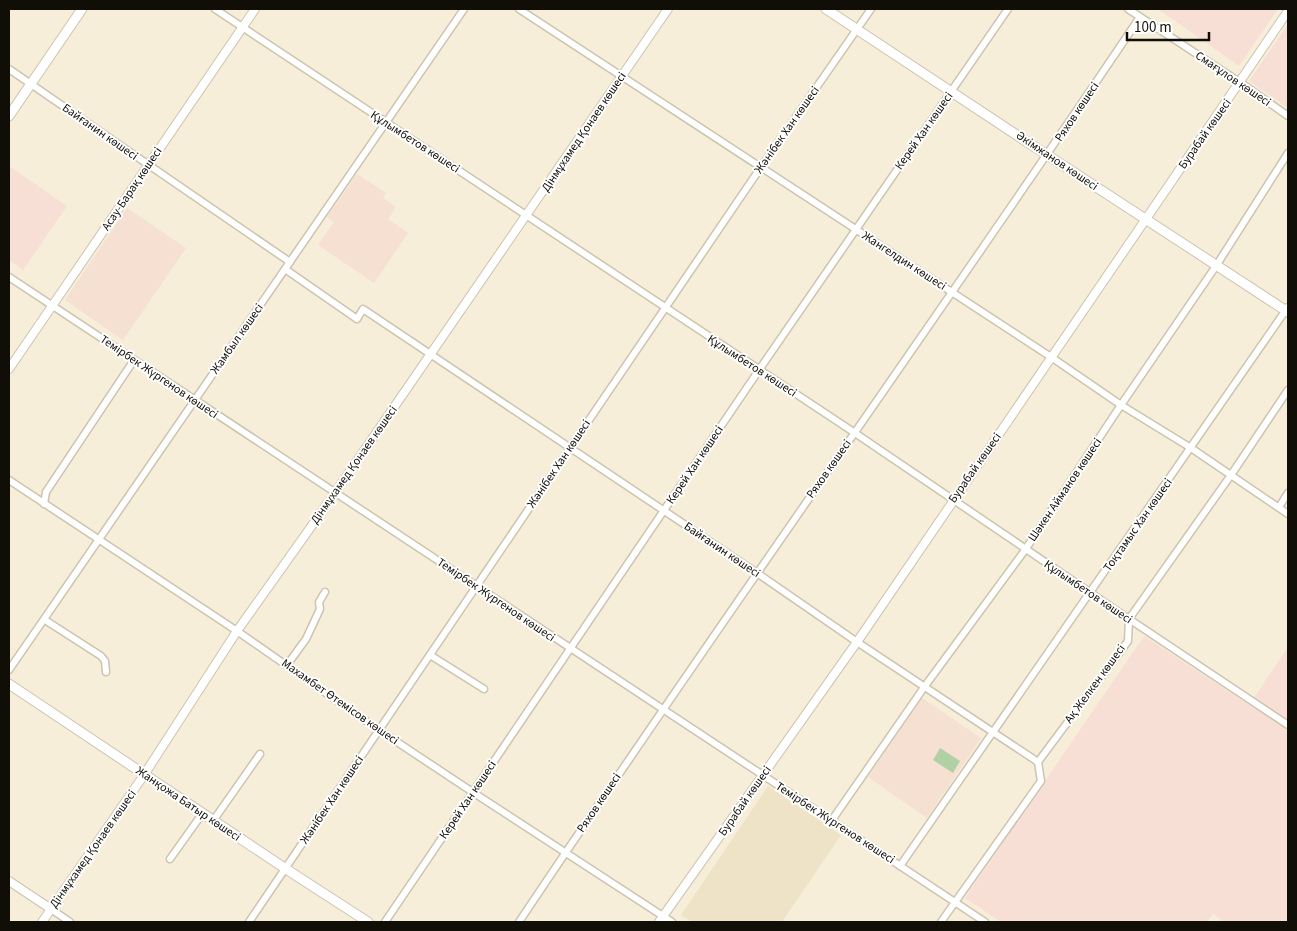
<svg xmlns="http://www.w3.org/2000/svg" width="1297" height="931" viewBox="0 0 1297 931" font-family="'Source Sans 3',sans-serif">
<rect width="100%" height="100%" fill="#f7eed9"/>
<g fill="#f8dfd6">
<path d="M 1158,9 L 1278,9 L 1239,66 Z"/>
<path d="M 1288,24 L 1288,108 L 1249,81 Z"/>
<path d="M 9,166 L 67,206 L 23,270 L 9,260 Z"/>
<path d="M 1144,636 L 1249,705 L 1288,647 L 1288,922 L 1224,922 L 1213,914 L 1207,922 L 1001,922 L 965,898 Z"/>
</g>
<path fill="#eee3c7" d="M 768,786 L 841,835 L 782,922 L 692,922 L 681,915 Z"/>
<g fill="#f5e0d2">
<path d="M 357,174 L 386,193 L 383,198 L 396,207 L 388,219 L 408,233 L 374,283 L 318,245 L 334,222 L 327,217 Z"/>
<path d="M 127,208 L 186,248 L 123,340 L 65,300 Z"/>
<path d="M 922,698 L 981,738 L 927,818 L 868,777 Z"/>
</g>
<path fill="#b0d1a4" d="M 940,748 L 960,761 L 953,773 L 933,760 Z"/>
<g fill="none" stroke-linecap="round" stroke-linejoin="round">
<defs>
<g id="minor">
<path d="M 215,9 L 855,433 L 1129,619 L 1288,725"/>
<path d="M 519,9 L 1051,357 L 1121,405 L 1191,448 L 1288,514"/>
<path d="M 1128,9 L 1241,83 L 1288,116"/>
<path d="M 9,69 L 290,262"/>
<path d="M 285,269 L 357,319 L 363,309 L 757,573 L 857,642 L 1038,762"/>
<path d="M 9,277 L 985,922"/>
<path d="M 9,480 L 237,631 L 379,730 L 474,793 L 672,922"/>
<path d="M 44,504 L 46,492 L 134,360"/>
<path d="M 1279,507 L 1288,493"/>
<path d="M 45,620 L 101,656 L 105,661 L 106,672"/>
<path d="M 430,655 L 484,689"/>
<path d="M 287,665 L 306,639 L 320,609 L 319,602 L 325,592"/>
<path d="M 9,670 L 464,9"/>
<path d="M 832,820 L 925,686 L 1025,550 L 1121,405 L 1216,266 L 1288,153"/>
<path d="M 213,821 L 260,754"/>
<path d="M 170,859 L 202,814"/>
<path d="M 900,866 L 1288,307"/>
<path d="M 51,909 L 70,922"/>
<path d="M 249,922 L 570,448 L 761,167 L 871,9"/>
<path d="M 385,922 L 759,370 L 1008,9"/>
<path d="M 519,922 C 722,618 936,321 1140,17"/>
<path d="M 941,922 L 1041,781 L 1038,762 L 1128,641 L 1129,619 L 1231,475 L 1288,390"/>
</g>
<g id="tertiary">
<path d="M 9,369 L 255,9"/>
<path d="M 9,881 L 51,909"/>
<path d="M 42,922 L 144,775 L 237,631 L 335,493 L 668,9"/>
<path d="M 659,922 L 857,642 L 1288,11"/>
</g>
<g id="secondary">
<path d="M 826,9 C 979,111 1134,212 1288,312"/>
<path d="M 9,116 L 82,9"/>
<path d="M 9,684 L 286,869 L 368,922"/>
</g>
</defs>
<use href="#minor" stroke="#ccc4af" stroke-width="9"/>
<use href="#tertiary" stroke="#ccc4af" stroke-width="10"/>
<use href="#secondary" stroke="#ccc4af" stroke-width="11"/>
<use href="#minor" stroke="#fff" stroke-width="6"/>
<use href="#tertiary" stroke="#fff" stroke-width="8"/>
<use href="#secondary" stroke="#fff" stroke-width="9"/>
</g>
<g text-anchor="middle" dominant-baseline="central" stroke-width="4" stroke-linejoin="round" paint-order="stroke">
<g font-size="12" fill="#110e07" stroke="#fff">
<text transform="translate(1233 79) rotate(34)">Смағұлов көшесі</text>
<text transform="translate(1077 112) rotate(-56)">Ряхов көшесі</text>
<text transform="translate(787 130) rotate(-55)">Жәнібек Хан көшесі</text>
<text transform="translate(924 131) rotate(-55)">Керей Хан көшесі</text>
<text transform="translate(100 132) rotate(35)">Байғанин көшесі</text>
<text transform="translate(584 132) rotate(-56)">Дінмұхамед Қонаев көшесі</text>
<text transform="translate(1205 134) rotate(-55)">Бурабай көшесі</text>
<text transform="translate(415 142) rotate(33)">Құлымбетов көшесі</text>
<text transform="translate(1057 161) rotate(34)">Әкімжанов көшесі</text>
<text transform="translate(132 189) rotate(-56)">Асау-Барақ көшесі</text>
<text transform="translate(904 261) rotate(33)">Жангелдин көшесі</text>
<text transform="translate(237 339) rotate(-55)">Жамбыл көшесі</text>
<text transform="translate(752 366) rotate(33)">Құлымбетов көшесі</text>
<text transform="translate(159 377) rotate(34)">Темірбек Жүргенов көшесі</text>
<text transform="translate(559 464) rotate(-56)">Жәнібек Хан көшесі</text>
<text transform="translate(354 465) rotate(-55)">Дінмұхамед Қонаев көшесі</text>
<text transform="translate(695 465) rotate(-56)">Керей Хан көшесі</text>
<text transform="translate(975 468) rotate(-55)">Бурабай көшесі</text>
<text transform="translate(829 469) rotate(-55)">Ряхов көшесі</text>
<text transform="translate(1065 490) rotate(-56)">Шәкен Айманов көшесі</text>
<text transform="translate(1138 525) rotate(-55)">Тоқтамыс Хан көшесі</text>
<text transform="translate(722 550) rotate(34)">Байғанин көшесі</text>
<text transform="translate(1088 592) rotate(34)">Құлымбетов көшесі</text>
<text transform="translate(496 600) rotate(34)">Темірбек Жүргенов көшесі</text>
<text transform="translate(1095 684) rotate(-54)">Ақ Желкен көшесі</text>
<text transform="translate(340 702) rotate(35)">Махамбет Өтемісов көшесі</text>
<text transform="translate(332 800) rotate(-56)">Жәнібек Хан көшесі</text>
<text transform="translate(468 800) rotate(-56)">Керей Хан көшесі</text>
<text transform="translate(745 801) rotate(-55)">Бурабай көшесі</text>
<text transform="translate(599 803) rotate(-56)">Ряхов көшесі</text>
<text transform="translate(188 804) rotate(34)">Жанқожа Батыр көшесі</text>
<text transform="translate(835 823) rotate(33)">Темірбек Жүргенов көшесі</text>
<text transform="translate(93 849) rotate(-55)">Дінмұхамед Қонаев көшесі</text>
</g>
</g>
<rect width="1297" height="931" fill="none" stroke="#110e07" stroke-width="20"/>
<path d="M1127 32v8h82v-8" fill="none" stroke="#110e07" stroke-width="2.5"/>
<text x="1134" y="32" font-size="15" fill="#110e07" stroke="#ffffff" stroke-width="4" paint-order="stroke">100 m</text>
</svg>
